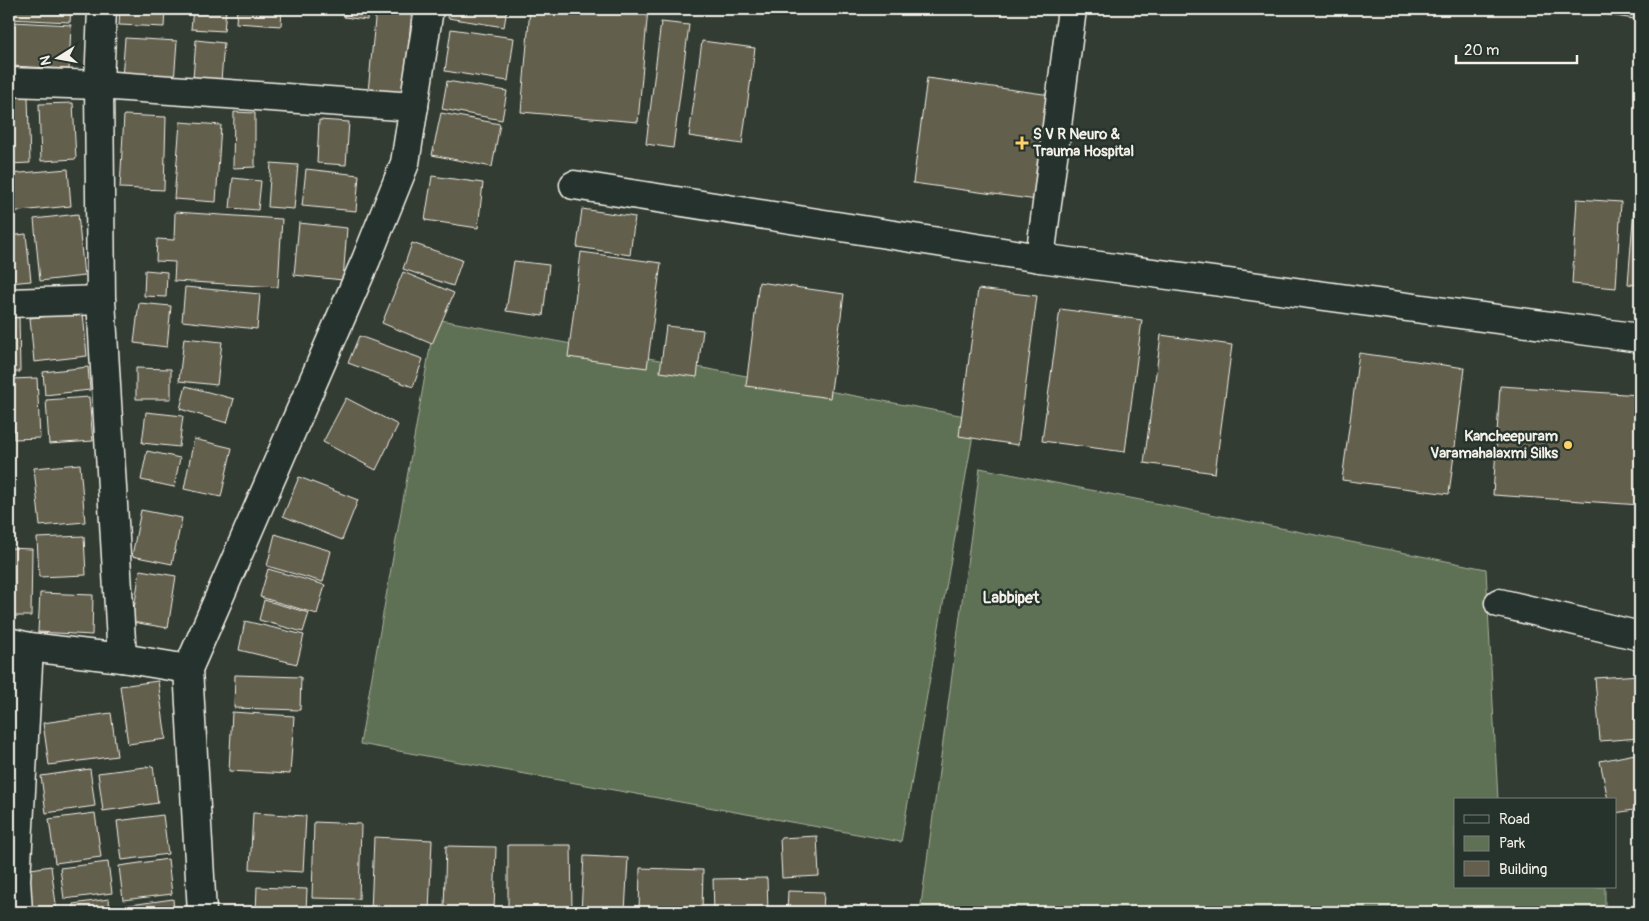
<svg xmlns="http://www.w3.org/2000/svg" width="1649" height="921" viewBox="0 0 1649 921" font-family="Pangolin,sans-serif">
<rect width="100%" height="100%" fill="#323c33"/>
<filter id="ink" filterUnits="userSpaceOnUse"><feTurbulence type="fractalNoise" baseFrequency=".02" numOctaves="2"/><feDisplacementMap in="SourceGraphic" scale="10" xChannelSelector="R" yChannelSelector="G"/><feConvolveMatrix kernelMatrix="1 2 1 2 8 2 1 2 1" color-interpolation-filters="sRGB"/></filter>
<g filter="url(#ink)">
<g fill="#5f7154" stroke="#aab19e">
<path d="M 435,319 L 976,418 L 901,842 L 360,744 Z"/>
<path d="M 980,468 L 1486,569 L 1498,800 L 1455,800 L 1455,887 L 1605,887 L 1605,912 L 920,912 Z"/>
</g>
<g fill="#645e4d" stroke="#f4f1e8">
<path d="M 9,9 L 71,9 L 70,22 L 9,19 Z"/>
<path d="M 120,9 L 165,9 L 164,27 L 119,25 Z"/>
<path d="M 193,9 L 226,9 L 224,31 L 191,29 Z"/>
<path d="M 237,9 L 282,9 L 281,26 L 236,23 Z"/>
<path d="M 345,9 L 368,9 L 367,20 L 344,17 Z"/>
<path d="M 376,9 L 412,9 L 404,95 L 368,92 Z"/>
<path d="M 449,9 L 507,9 L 504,27 L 448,18 Z"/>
<path d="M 530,9 L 648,9 L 638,122 L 521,112 Z"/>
<path d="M 1598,9 L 1636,9 L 1634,19 L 1597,13 Z"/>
<path d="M 13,22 L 71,25 L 69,69 L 11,66 Z"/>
<path d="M 661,22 L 689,25 L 673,148 L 646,144 Z"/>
<path d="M 451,29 L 514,38 L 508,81 L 445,71 Z"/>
<path d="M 125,38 L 177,41 L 174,82 L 122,78 Z"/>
<path d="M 196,40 L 224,43 L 221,81 L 193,79 Z"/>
<path d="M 702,41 L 755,48 L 742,144 L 689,136 Z"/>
<path d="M 927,78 L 1051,95 L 1037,200 L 913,183 Z"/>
<path d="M 447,81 L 507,91 L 502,120 L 442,109 Z"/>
<path d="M 9,97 L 28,97 L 30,163 L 9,164 Z"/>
<path d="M 73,103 L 76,159 L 41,161 L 39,104 Z"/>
<path d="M 234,112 L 255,113 L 255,167 L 233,168 Z"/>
<path d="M 441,113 L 500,124 L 492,167 L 432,155 Z"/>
<path d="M 124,115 L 166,117 L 164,190 L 120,188 Z"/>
<path d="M 319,120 L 349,122 L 346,165 L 317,163 Z"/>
<path d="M 180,122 L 221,125 L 216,202 L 174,199 Z"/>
<path d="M 271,163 L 298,165 L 294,209 L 268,207 Z"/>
<path d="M 68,169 L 71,206 L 9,212 L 9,174 Z"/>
<path d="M 306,169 L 359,175 L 356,211 L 302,206 Z"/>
<path d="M 432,176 L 483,183 L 478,228 L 425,220 Z"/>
<path d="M 233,178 L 261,181 L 258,210 L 230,208 Z"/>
<path d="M 1577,199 L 1621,202 L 1616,288 L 1572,284 Z"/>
<path d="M 1634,207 L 1640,207 L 1640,285 L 1628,284 Z"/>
<path d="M 582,209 L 635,217 L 630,255 L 577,247 Z"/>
<path d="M 175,212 L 282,219 L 278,287 L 174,281 L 175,262 L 156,261 L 157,239 L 174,240 Z"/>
<path d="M 78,214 L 84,276 L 40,281 L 34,219 Z"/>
<path d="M 299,223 L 347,228 L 343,280 L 294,275 Z"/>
<path d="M 26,234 L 31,281 L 9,283 L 9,236 Z"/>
<path d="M 412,243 L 462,260 L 453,286 L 403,269 Z"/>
<path d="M 581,252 L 661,263 L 647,368 L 568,357 Z"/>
<path d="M 514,261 L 549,265 L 543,316 L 506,311 Z"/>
<path d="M 145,270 L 167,272 L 166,297 L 144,296 Z"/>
<path d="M 403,272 L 454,293 L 432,344 L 382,323 Z"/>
<path d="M 759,282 L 844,294 L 830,398 L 746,386 Z"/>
<path d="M 185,287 L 260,294 L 257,329 L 182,321 Z"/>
<path d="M 978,289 L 1037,296 L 1018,445 L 959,436 Z"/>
<path d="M 139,303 L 171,306 L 167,347 L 134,343 Z"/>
<path d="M 1060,309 L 1142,320 L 1125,452 L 1042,441 Z"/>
<path d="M 83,313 L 87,356 L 34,362 L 30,318 Z"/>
<path d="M 9,317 L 19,317 L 20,372 L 9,372 Z"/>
<path d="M 666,326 L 703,330 L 697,377 L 660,372 Z"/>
<path d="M 1161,335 L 1232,345 L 1215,473 L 1144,463 Z"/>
<path d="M 359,336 L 423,359 L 413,387 L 348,363 Z"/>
<path d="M 184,338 L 222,342 L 217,385 L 179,381 Z"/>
<path d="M 1359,353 L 1465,368 L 1449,494 L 1342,480 Z"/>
<path d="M 88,367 L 90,390 L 45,395 L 43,372 Z"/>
<path d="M 136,368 L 171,369 L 171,399 L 136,399 Z"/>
<path d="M 37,378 L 40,438 L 14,439 L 12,379 Z"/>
<path d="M 186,386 L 234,399 L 227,423 L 180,409 Z"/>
<path d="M 1500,386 L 1640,395 L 1640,505 L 1493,495 Z"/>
<path d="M 89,397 L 93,441 L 49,444 L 46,400 Z"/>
<path d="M 346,398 L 398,425 L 376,470 L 323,442 Z"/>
<path d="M 146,412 L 183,416 L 179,447 L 142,443 Z"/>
<path d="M 194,439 L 232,448 L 221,497 L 184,489 Z"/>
<path d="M 147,451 L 180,458 L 174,487 L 141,480 Z"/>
<path d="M 80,464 L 85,522 L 40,526 L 34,468 Z"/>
<path d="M 299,477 L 358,500 L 342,540 L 283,516 Z"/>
<path d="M 141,510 L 182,518 L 172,564 L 132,556 Z"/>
<path d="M 275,534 L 331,551 L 323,582 L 267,566 Z"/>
<path d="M 84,536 L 86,575 L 39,577 L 37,538 Z"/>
<path d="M 9,548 L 32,549 L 31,616 L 9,616 Z"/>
<path d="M 268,569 L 325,585 L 317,614 L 260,597 Z"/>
<path d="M 140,570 L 176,576 L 168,628 L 132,622 Z"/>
<path d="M 40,593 L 93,595 L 92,635 L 38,632 Z"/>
<path d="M 264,600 L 309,613 L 303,632 L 259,620 Z"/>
<path d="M 245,621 L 304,635 L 297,664 L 239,650 Z"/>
<path d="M 235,675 L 301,677 L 300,710 L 234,708 Z"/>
<path d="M 1640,675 L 1640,738 L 1600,741 L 1595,678 Z"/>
<path d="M 158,681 L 166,739 L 128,744 L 120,686 Z"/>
<path d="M 232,712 L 294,716 L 290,774 L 229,771 Z"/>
<path d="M 111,713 L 117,756 L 49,765 L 43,723 Z"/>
<path d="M 1640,753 L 1640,809 L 1615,813 L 1615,800 L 1608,800 L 1600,761 Z"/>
<path d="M 153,766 L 158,803 L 103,811 L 98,773 Z"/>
<path d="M 90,769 L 95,806 L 46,813 L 41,776 Z"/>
<path d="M 95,813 L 101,857 L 55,863 L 49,819 Z"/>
<path d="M 253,813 L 306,816 L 303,872 L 250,869 Z"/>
<path d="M 163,815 L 168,854 L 122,860 L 117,821 Z"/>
<path d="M 314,822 L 361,824 L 359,899 L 312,898 Z"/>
<path d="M 817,836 L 819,876 L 782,878 L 780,838 Z"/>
<path d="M 374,837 L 432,840 L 429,912 L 371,912 Z"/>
<path d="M 508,845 L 571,845 L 572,912 L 508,912 Z"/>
<path d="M 446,846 L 496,847 L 494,911 L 444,909 Z"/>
<path d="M 584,856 L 628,858 L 625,912 L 581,912 Z"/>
<path d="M 168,859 L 172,894 L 123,900 L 119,866 Z"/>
<path d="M 108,862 L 112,893 L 64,899 L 60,868 Z"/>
<path d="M 51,866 L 57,912 L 30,912 L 24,870 Z"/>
<path d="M 640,868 L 703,870 L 702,912 L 639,912 Z"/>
<path d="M 767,878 L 768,912 L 714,912 L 713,879 Z"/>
<path d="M 257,887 L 307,889 L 306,912 L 256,912 Z"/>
<path d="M 788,891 L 824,892 L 823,912 L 787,912 Z"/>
<path d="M 109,899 L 110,912 L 74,912 L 73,904 Z"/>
<path d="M 173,899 L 174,912 L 124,912 L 123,906 Z"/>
<rect x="1614" y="907" width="26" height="5"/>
</g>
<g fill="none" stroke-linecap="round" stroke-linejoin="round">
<defs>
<g id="minor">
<path d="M 102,9 L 99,85 L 101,300 L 122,658"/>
<path d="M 9,82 L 99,85 L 414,107"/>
<path d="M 574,185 L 1040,258 L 1640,338"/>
<path d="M 1040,258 L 1072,9"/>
<path d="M 9,303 L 101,300"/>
<path d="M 1499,603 L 1640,636"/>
<path d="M 9,642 L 29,647 L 122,658 L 188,669"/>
<path d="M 18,912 L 16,880 L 29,647"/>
<path d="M 202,912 L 188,669 L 366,260 L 405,163 L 429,9"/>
</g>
</defs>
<use href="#minor" stroke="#f4f1e8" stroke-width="31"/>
<use href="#minor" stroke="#26332d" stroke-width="28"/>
</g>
</g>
<g fill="#ffd166" stroke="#26332d" stroke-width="2">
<path d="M1019.5 135.5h5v5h5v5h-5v5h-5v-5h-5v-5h5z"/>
<circle cx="1568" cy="445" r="5"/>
</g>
<g text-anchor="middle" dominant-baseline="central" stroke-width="5" stroke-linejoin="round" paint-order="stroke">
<g font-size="15" font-weight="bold" fill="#f4f1e8" stroke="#26332d" text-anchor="start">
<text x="1033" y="134">S V R Neuro &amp;<tspan x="1033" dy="17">Trauma Hospital</tspan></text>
<text x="1558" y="436" text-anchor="end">Kancheepuram<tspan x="1558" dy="17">Varamahalaxmi Silks</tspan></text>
</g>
<g font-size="16" font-weight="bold" fill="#f4f1e8" stroke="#26332d">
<text x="1011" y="598">Labbipet</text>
</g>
</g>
<rect width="1649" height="921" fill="none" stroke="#26332d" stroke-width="30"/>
<rect x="15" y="15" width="1619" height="891" fill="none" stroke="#f4f1e8" stroke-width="2" filter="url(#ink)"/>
<rect x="1454" y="798" width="162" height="90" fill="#26332d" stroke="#787f78"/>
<rect x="1464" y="815" width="25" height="8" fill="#26332d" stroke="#787f78"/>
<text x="1499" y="824" font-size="15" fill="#f4f1e8">Road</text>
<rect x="1464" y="836" width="25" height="15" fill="#5f7154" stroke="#787f78"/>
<text x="1499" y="848" font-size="15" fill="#f4f1e8">Park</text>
<rect x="1464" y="861" width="25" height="15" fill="#645e4d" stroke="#787f78"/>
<text x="1499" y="874" font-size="15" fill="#f4f1e8">Building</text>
<g transform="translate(58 58) rotate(259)" stroke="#26332d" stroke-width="4" paint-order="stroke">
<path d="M0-4L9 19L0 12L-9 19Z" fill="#f4f1e8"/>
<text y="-8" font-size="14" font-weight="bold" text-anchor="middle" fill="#f4f1e8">N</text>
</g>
<path d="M1456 55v8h121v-8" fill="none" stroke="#f4f1e8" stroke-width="2.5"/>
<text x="1464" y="55" font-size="15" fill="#f4f1e8" stroke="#26332d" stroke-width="4" paint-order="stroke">20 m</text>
</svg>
